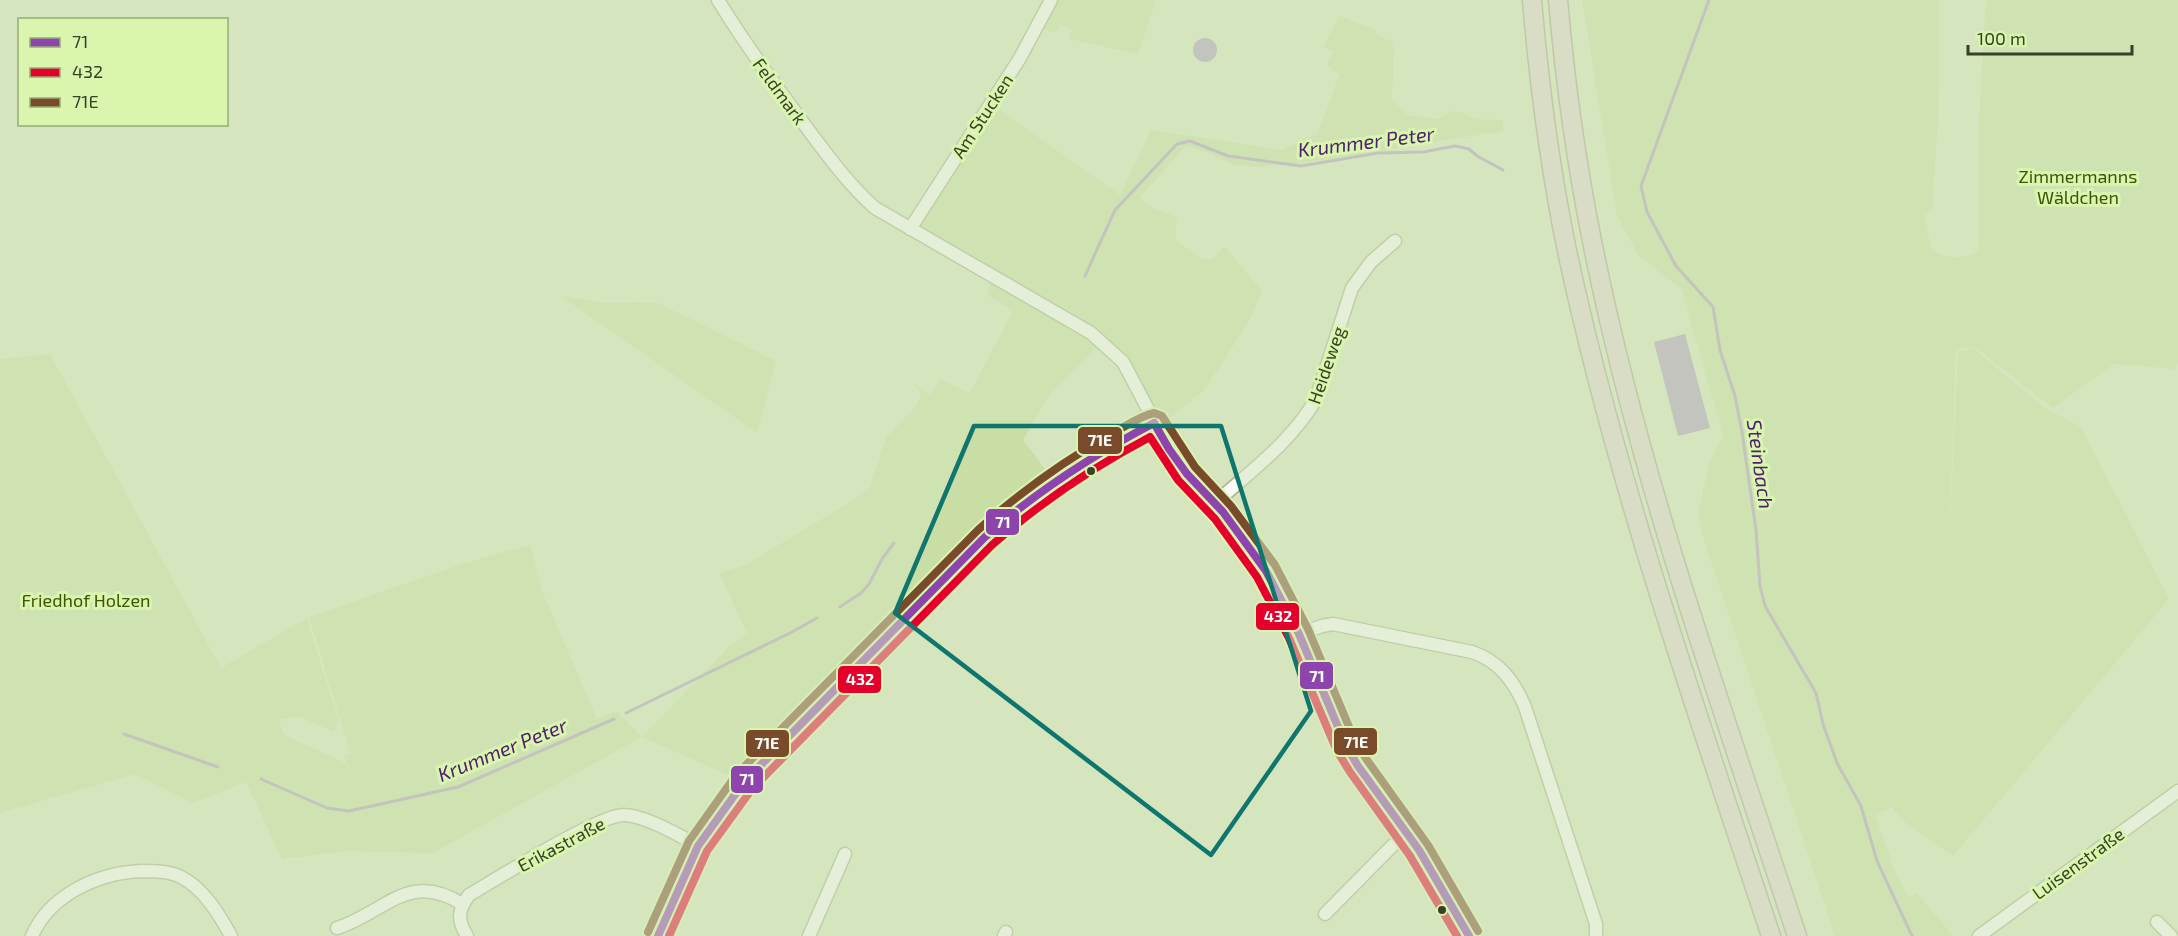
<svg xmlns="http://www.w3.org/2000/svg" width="2178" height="936" viewBox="0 0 2178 936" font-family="'Exo 2',sans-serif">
<rect width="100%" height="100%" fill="#d6e5be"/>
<g fill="#c8dea5">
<path d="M 1051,0 L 1156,0 L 1138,54 L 1069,39 L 1072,30 L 1060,24 L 1055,33 L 1038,26 Z"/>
<path d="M 1582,0 L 1939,0 L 1938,118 L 1932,211 L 1924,215 L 1931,248 C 1945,260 1962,259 1978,252 L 1979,120 L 1986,0 L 2178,0 L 2178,362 L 2176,369 L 2114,364 L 2053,408 L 1975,347 L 1956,349 L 1948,570 L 1958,351 L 1973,348 L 2043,407 L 2081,427 L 2169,599 L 1953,856 L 1902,820 L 1892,807 L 1875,815 L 1897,876 L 1909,898 L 1917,893 L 1953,936 L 1835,936 L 1703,537 L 1698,513 L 1709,464 L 1723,436 L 1681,289 L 1639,256 L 1617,216 Z"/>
<path d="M 1339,16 L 1370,27 L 1383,38 L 1394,42 L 1392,100 L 1407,115 L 1438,119 C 1456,107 1456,111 1474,118 C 1482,121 1494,119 1503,120 L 1503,131 L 1308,162 L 1259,167 L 1234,165 L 1203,151 L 1186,146 L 1140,197 L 1147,205 L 1178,218 L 1175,233 L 1178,242 L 1204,260 L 1214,258 L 1224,246 L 1262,291 L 1248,323 L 1205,389 L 1157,429 L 1141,394 L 1102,342 L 1049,395 L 1023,440 L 1054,481 L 1016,508 L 744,782 L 642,737 L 433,853 L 349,851 L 282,859 L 246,782 L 193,803 L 135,774 L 0,813 L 0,359 L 50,354 L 221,668 L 307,618 L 338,720 L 334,732 L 300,717 L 279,719 L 283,734 L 345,763 L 349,771 L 344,755 L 350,753 L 309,617 L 462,564 L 530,545 L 544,596 L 597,719 L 616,711 L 642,737 L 729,647 L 747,633 L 719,573 L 745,565 L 852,501 L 869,488 L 886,438 L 917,405 L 921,395 L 914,383 L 931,396 L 940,379 L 970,393 L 1013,311 L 987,295 L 990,281 L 1044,307 L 910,229 L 990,103 L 1120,195 L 1151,130 L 1282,150 L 1318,133 L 1339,75 L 1327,65 L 1333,52 L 1324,47 Z"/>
<path d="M 561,296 L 604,303 L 638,302 L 658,303 L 776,361 L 757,433 Z"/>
</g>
<g fill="#ad9bbd">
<circle cx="1205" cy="50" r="12"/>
<path d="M 1685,334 L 1710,428 L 1678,436 L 1654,342 Z"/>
</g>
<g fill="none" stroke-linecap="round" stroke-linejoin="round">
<g stroke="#ad9bbd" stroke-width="3">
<path d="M 1709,0 L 1641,186 L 1647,212 L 1676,266 L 1713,307 L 1720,350 L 1735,396 L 1742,432 L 1756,530 L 1760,586 L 1765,606 L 1816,693 L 1823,724 L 1837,763 L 1861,806 L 1877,861 L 1912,936"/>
<path d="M 1085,276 L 1115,210 L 1177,144 L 1190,141 L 1228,156 L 1301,166 L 1378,153 L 1423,152 L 1455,146 L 1469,149 L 1477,156 L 1503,170"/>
<path d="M 840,607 L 861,593 L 869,584 L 882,559 L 894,543"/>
<path d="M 626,713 L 792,632 L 817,618"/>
<path d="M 124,734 L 218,767"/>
<path d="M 261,779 L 327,808 L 349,811 L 458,787 L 614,719"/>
</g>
<defs>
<g id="minor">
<path d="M 718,0 C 745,44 776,86 807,128 C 828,156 848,184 875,208 L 1091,333 L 1123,362 L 1169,449 L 1187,474 L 1223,512 L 1266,571 L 1299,634 L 1313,671 L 1346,746 L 1358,766 L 1419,850 L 1469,936"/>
<path d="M 910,229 L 1020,58 L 1051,0"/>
<path d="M 1215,503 C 1251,471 1292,441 1316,399 L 1352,288 L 1371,262 L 1395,241"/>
<path d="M 1299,634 L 1322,626 L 1333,624 L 1472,652 C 1499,661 1514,681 1525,707 L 1596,924 L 1596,936"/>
<path d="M 1325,914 L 1406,832"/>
<path d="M 2157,922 L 2171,936"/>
<path d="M 337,928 C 385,913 408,870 462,904"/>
<path d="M 32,936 C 50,894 99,873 141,871 C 154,871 170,871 181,877 C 204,889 219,914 231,936"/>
<path d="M 467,936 C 457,920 458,910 469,895 C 495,880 601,813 625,815 C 645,816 681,836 698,846"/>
<path d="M 658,936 L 698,846 L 744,782 L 985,537 C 1036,490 1093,455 1154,423"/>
<path d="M 809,936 L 845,854"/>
<path d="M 1004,936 L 1006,932"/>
<path d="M 1979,936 L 2178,791"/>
</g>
<g id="highway">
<path d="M 1532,0 C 1539,84 1550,168 1567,251 C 1617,484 1696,710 1771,936"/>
<path d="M 1558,0 C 1565,81 1576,161 1592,241 C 1639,478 1722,707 1797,936"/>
</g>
</defs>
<use href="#minor" stroke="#a6b294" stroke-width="15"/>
<use href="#highway" stroke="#a9a393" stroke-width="21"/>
<use href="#minor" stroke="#f9fbf5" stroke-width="12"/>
<use href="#highway" stroke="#ddd2d0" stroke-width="18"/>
<defs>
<g id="bus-1">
<path d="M 1154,423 L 1169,449 L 1187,474 L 1223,512 L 1266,571 L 1299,634 L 1346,746 L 1358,766 L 1419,850 L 1469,936"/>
<path d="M 658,936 L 698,846 L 744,782 L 985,537 C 1037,491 1093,455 1154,423"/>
</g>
<path id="bus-2" d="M 669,936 L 707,851 L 752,789 L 992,545 C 1041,502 1093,467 1150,437 L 1178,480 L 1215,519 L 1257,577 L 1289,638 L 1337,751 L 1350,772 L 1410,856 L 1457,936"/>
<path id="bus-3" d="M 648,932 L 689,841 L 736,775 L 978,530 C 1019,493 1064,461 1113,433 C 1126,426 1140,416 1154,413 L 1162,416 L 1195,467 L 1231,506 L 1275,565 L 1308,629 L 1355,741 L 1367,760 L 1428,845 L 1478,931"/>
</defs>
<use href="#bus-1" stroke="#d9f5ae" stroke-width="12"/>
<use href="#bus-2" stroke="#d9f5ae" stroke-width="12"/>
<use href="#bus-3" stroke="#d9f5ae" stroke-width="12"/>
<use href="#bus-1" stroke="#8e44ad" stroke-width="8"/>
<use href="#bus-2" stroke="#e4002b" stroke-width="8"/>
<use href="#bus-3" stroke="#7a4b2a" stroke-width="8"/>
</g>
<path d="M0 0H2178V936H0ZM 974,426 L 1221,426 L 1311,711 L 1211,855 L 895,613 Z" fill="#d6e5be" fill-opacity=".55" fill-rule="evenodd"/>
<path fill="none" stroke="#0f766e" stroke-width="4.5" stroke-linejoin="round" d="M 974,426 L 1221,426 L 1311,711 L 1211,855 L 895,613 Z"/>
<g fill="#364125" stroke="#d9f5ae" stroke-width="2">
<circle cx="1091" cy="471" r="5"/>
<circle cx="1442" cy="910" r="5"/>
</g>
<g text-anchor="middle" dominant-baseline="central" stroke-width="6" stroke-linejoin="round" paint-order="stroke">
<g font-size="18" fill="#364125" stroke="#d9f5ae">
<text transform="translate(780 91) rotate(54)">Feldmark</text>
<text transform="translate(982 116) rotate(-57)">Am Stucken</text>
<text transform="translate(1326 365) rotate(-71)">Heideweg</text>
<text transform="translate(561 844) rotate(-28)">Erikastraße</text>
<text transform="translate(2078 863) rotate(-36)">Luisenstraße</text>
</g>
<g font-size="18" fill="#3d5400" stroke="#d9f5ae">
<text x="2078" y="176">Zimmermanns<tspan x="2078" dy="21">Wäldchen</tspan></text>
<text x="86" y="600">Friedhof Holzen</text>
</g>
<g font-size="20" font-style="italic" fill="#4c2070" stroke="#d9f5ae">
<text transform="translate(1366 141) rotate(-7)">Krummer Peter</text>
<text transform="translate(1761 464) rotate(82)">Steinbach</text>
<text transform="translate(502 749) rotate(-22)">Krummer Peter</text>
</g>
</g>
<g stroke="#d9f5ae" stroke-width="2">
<rect x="1077" y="426" width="46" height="29" rx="6" fill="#7a4b2a"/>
<rect x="985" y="508" width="35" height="28" rx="6" fill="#8e44ad"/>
<rect x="1255" y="602" width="45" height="29" rx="6" fill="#e4002b"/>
<rect x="1299" y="661" width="35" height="29" rx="6" fill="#8e44ad"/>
<rect x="837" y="665" width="45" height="29" rx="6" fill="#e4002b"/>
<rect x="1333" y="727" width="45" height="29" rx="6" fill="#7a4b2a"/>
<rect x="745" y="729" width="45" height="29" rx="6" fill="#7a4b2a"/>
<rect x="730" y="765" width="34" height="29" rx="6" fill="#8e44ad"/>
</g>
<g font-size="16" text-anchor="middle" font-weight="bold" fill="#fff">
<text x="1100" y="446">71E</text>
<text x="1003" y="528">71</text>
<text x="1278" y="622">432</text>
<text x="1317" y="682">71</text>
<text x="860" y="685">432</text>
<text x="1356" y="748">71E</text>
<text x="767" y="749">71E</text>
<text x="747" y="785">71</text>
</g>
<rect x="18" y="18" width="210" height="108" fill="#d9f5ae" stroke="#98ad77" stroke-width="1.5"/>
<rect x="30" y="38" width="30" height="9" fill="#8e44ad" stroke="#98ad77" stroke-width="1.5"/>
<text x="72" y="48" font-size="18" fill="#364125">71</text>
<rect x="30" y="68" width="30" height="9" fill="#e4002b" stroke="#98ad77" stroke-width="1.5"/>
<text x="72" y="78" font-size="18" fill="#364125">432</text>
<rect x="30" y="98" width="30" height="9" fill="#7a4b2a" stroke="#98ad77" stroke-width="1.5"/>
<text x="72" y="108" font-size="18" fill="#364125">71E</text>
<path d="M1968 45v9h164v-9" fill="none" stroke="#364125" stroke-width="3"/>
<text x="1977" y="45" font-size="18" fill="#364125" stroke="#d9f5ae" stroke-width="4.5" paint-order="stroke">100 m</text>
</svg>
